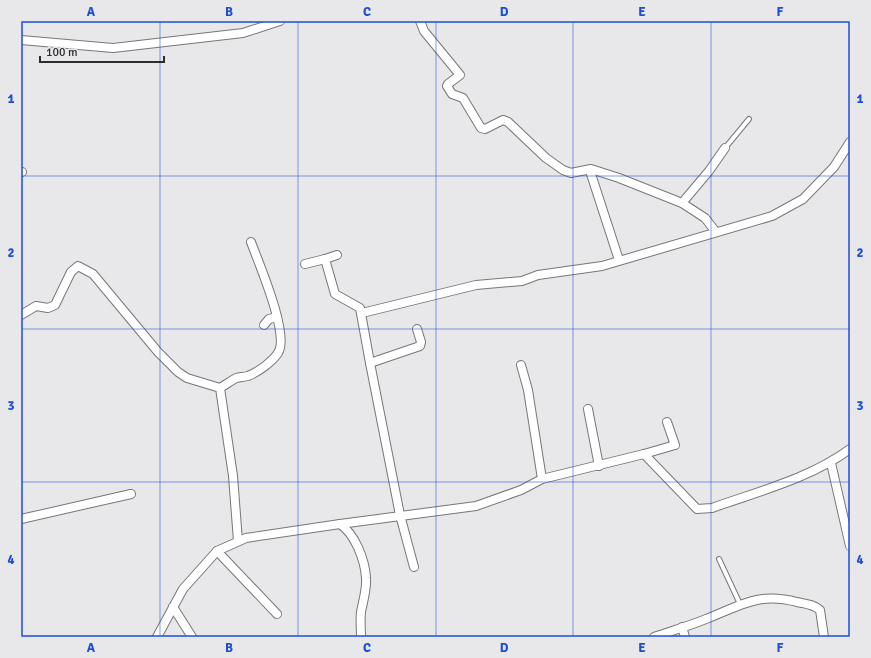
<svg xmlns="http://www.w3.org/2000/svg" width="871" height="658" viewBox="0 0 871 658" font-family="Signika,sans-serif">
<rect width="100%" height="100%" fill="#e8e8ea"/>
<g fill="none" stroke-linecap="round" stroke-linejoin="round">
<defs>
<g id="service">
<path d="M 725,148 L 749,119"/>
<path d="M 719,559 L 740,604"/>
</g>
<g id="minor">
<path d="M 420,21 L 424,31 L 460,75 L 448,84 L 447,86 L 452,94 L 463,98 L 481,128 L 485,129 L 503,120 L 508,122 L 546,158 L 563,170 L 571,173 L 591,169 L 619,178 L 682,203 L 705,218 L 716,232"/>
<path d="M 21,40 L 113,48 L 243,33 L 280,21"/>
<path d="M 21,172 L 22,172"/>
<path d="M 591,174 L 619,260"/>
<path d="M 682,203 L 709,171 L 725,148"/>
<path d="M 325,259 L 337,255"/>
<path d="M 305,264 L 325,259 L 335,294 L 360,308 L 370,363"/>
<path d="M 362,313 L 476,285 L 522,281 L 538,275 L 602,266 L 772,216 L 803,199 L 834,167 L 850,142"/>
<path d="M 21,315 L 36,306 L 48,308 L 55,305 L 71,272 L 78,266 L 93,274 L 158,352 L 178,372 L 187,378 L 220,388 L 233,476 L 238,541"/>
<path d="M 264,325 L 269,319 L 277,317"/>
<path d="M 521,365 L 528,390 L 542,479"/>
<path d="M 220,388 C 225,385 231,381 236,378 C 240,377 244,377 248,376 C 258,372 272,362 278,353 C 290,335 259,264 251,242"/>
<path d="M 588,409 L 599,466"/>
<path d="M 644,454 L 675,445 L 667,422"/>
<path d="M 831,463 L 850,546"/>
<path d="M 21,519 L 131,494"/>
<path d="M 340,524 L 476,506 L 521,490 L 542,479 L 644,454 L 697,509 L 712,508 C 759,491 809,479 850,449"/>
<path d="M 217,551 L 277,614"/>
<path d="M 414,567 L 400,515 L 370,363 L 420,346 L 421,342 L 417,329"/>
<path d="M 173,607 L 192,637"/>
<path d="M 682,627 L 685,637"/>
<path d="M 157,637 L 183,589 L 217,551 L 246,538 L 340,524 C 355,534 365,560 366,578 C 367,589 363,601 361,612 C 360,620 361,629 361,637"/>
<path d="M 654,637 C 671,631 689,626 706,619 C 742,605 758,592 797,602 C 806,604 813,604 820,610 L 824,637"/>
</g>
</defs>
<use href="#service" stroke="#767778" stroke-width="6"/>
<use href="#minor" stroke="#767778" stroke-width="10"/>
<use href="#service" stroke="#fff" stroke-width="4"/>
<use href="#minor" stroke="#fff" stroke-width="8"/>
</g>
<path fill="none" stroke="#1d4ed8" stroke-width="1" stroke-opacity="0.55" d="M 160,21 L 160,637M 298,21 L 298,637M 436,21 L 436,637M 573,21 L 573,637M 711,21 L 711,637M 21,176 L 850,176M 21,329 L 850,329M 21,482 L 850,482"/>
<rect width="871" height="658" fill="none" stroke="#e8e8ea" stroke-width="44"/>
<path d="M40 56v6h124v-6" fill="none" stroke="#2c2c2d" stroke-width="2"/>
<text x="46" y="56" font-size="12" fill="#2c2c2d" stroke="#e8e8ea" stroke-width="3" paint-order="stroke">100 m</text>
<rect x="22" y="22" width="827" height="614" fill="none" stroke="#1d4ed8" stroke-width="1.5"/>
<g font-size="13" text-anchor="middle" font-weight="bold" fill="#1d4ed8">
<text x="91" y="16">A</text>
<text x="229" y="16">B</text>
<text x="367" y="16">C</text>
<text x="504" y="16">D</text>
<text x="642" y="16">E</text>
<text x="780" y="16">F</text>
<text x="11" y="103">1</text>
<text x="860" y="103">1</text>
<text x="11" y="257">2</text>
<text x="860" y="257">2</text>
<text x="11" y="410">3</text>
<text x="860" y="410">3</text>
<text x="11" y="564">4</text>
<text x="860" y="564">4</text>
<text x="91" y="652">A</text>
<text x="229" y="652">B</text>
<text x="367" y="652">C</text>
<text x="504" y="652">D</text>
<text x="642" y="652">E</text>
<text x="780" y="652">F</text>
</g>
</svg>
